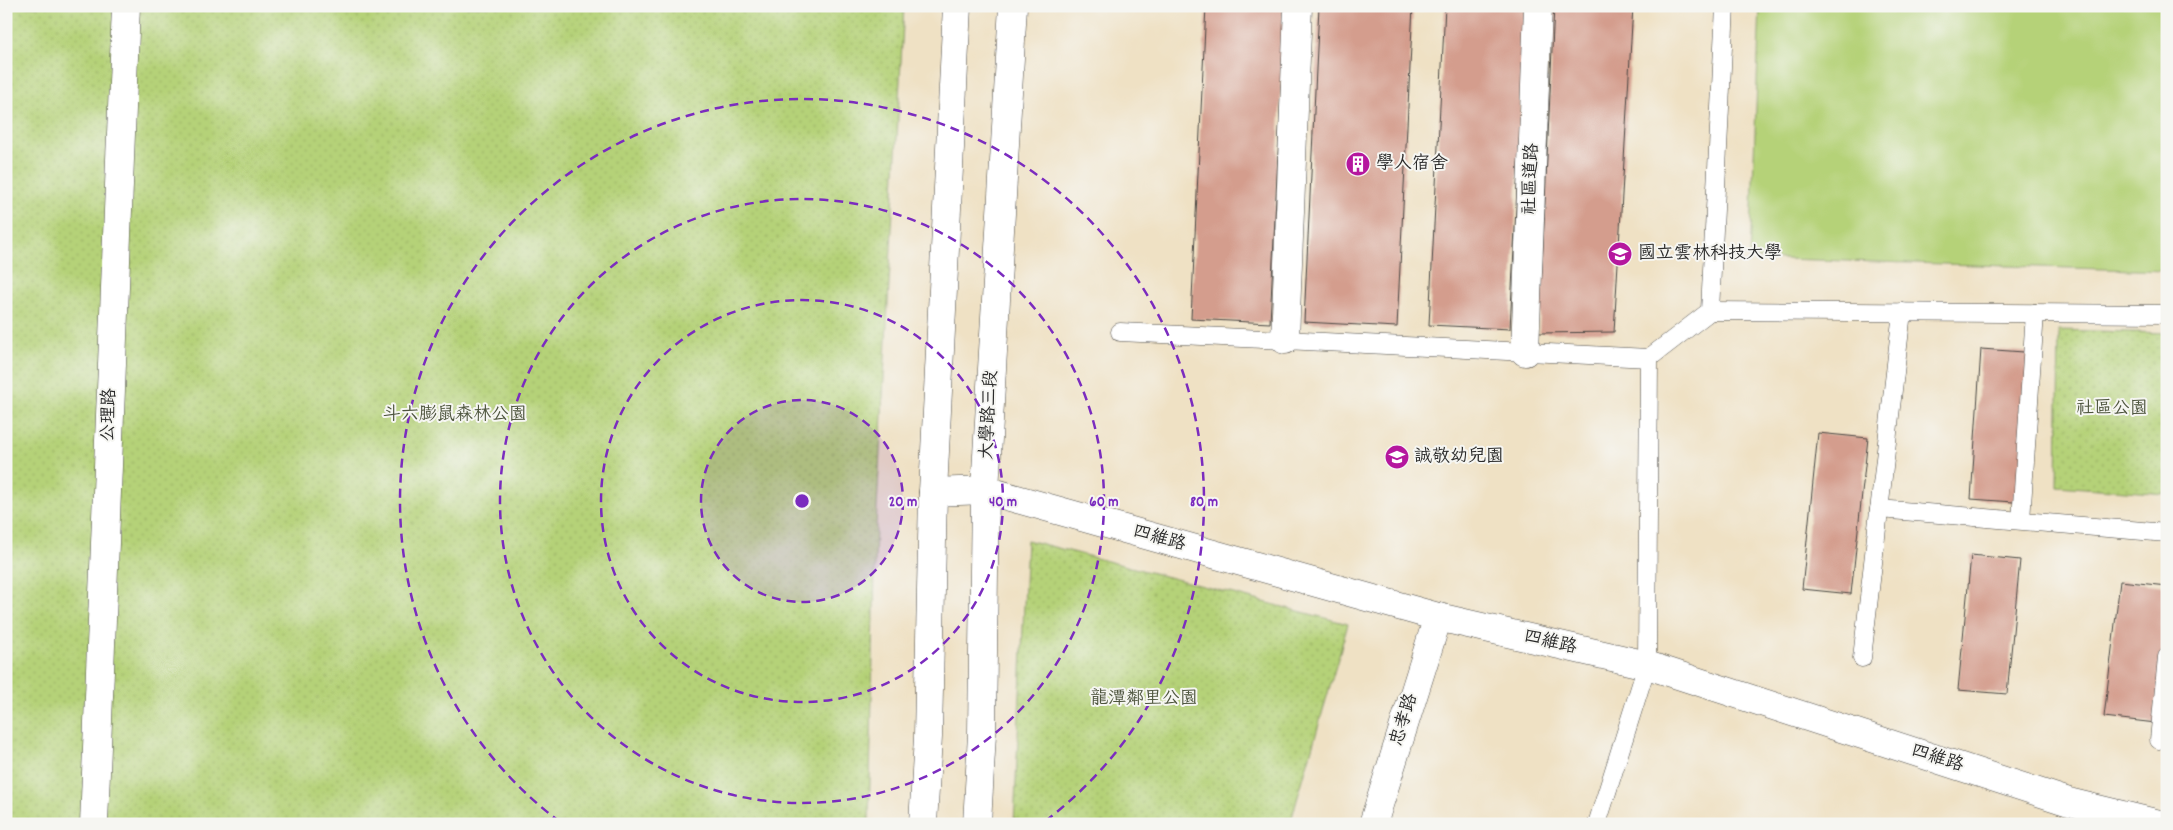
<svg xmlns="http://www.w3.org/2000/svg" width="2173" height="830" viewBox="0 0 2173 830" font-family="Dekko,'LXGW WenKai TC',sans-serif">
<defs>
<pattern id="park-dots" width="8" height="8" patternUnits="userSpaceOnUse" patternTransform="scale(1.25)"><rect width="8" height="8" fill="#b5d278"/><path d="M2 2h.1M6 6h.1" fill="none" stroke="#9cb468" stroke-width="1.8" stroke-linecap="round"/></pattern>
</defs>
<rect width="100%" height="100%" fill="#f6f6f2"/>
<filter id="ink" filterUnits="userSpaceOnUse"><feTurbulence type="fractalNoise" baseFrequency=".02" numOctaves="2"/><feDisplacementMap in="SourceGraphic" scale="10" xChannelSelector="R" yChannelSelector="G"/><feConvolveMatrix kernelMatrix="1 2 1 2 8 2 1 2 1" color-interpolation-filters="sRGB"/></filter>
<filter id="wash" filterUnits="userSpaceOnUse"><feTurbulence type="fractalNoise" baseFrequency=".0096" numOctaves="4" result="noise"/><feDisplacementMap in="SourceGraphic" scale="20" xChannelSelector="R" yChannelSelector="G"/><feGaussianBlur stdDeviation="1.12" result="paint"/><feColorMatrix in="noise" values="0 0 0 0 0 0 0 0 0 0 0 0 0 0 0 0 0 1.4 0 .05"/><feComposite in="paint" operator="in"/></filter>
<g filter="url(#wash)">
<rect width="100%" height="100%" fill="#efe1c4"/>
<path fill="#b5d278" stroke="#707e52" d="M 1760,6 L 2167,6 L 2167,271 L 1750,258 Z"/>
<g fill="url(#park-dots)" stroke="#707e52">
<path d="M 6,6 L 904,6 L 876,526 L 869,824 L 6,824 Z"/>
<path d="M 2059,330 L 2167,333 L 2167,494 L 2057,486 Z"/>
<path d="M 1027,540 L 1348,624 L 1290,824 L 1014,824 Z"/>
</g>
<g id="blocks">
<g fill="#d49d8d">
<path d="M 1206,6 L 1285,6 L 1270,323 L 1191,319 Z"/>
<path d="M 1319,6 L 1413,6 L 1397,327 L 1304,322 Z"/>
<path d="M 1445,6 L 1526,6 L 1510,329 L 1429,325 Z"/>
<path d="M 1554,6 L 1633,6 L 1614,332 L 1539,333 Z"/>
<path d="M 1981,349 L 2038,353 L 2027,503 L 1971,499 Z"/>
<path d="M 1818,433 L 1868,438 L 1851,594 L 1802,589 Z"/>
<path d="M 1971,555 L 2020,560 L 2007,694 L 1958,690 Z"/>
<path d="M 2120,581 L 2167,586 L 2167,633 L 2156,723 L 2104,717 Z"/>
</g>
</g>
</g>
<g filter="url(#ink)">
<use href="#blocks" fill-opacity="0" stroke="#484642" stroke-width="1"/>
<g fill="none" stroke-linecap="round" stroke-linejoin="round">
<defs>
<g id="lane">
<path d="M 1710,311 L 2167,314"/>
<path d="M 1120,332 L 1649,358"/>
<path d="M 1879,509 L 2167,533"/>
<path d="M 2021,520 L 2035,313"/>
<path d="M 1862,658 L 1902,312"/>
<path d="M 2159,740 L 2167,657"/>
<path d="M 1597,824 L 1647,665 L 1649,358 L 1710,311 L 1725,6"/>
</g>
<g id="street">
<path d="M 1285,340 L 1298,6"/>
<path d="M 1525,352 L 1538,6"/>
<path d="M 933,492 L 985,490 L 1438,617 L 1647,665 L 2069,802 L 2160,824"/>
<path d="M 94,824 L 126,6"/>
<path d="M 1373,824 L 1438,617"/>
</g>
<g id="secondary">
<path d="M 923,824 L 928,737 L 933,492 L 957,6"/>
<path d="M 977,824 L 982,734 L 985,490 L 1013,6"/>
</g>
</defs>
<use href="#lane" stroke="#484642" stroke-width="19"/>
<use href="#street" stroke="#484642" stroke-width="29"/>
<use href="#secondary" stroke="#484642" stroke-width="29"/>
<use href="#lane" stroke="#fff" stroke-width="18"/>
<use href="#street" stroke="#fff" stroke-width="28"/>
<use href="#secondary" stroke="#fff" stroke-width="28"/>
</g>
</g>
<circle cx="802" cy="501" r="101" fill="#7b2cbf" fill-opacity=".12"/>
<g fill="none" stroke="#7b2cbf" stroke-width="2.5" stroke-dasharray="9 6">
<circle cx="802" cy="501" r="101"/>
<circle cx="802" cy="501" r="201"/>
<circle cx="802" cy="501" r="302"/>
<path d="M560 822A402 402 0 1 1 1044 822"/>
</g>
<defs>
<symbol id="building-disc" viewBox="-11 -11 22 22"><circle r="9.5" fill="#b5179e" stroke="#f6f6f2"/><path d="M-4-6H4V6H1V3H-1V6H-4ZM-2.5-4.3h1.7v1.8h-1.7ZM.8-4.3h1.7v1.8H.8ZM-2.5-1h1.7V.8h-1.7ZM.8-1h1.7V.8H.8Z" fill="#fff"/></symbol>
<symbol id="university-disc" viewBox="-11 -11 22 22"><circle r="9.5" fill="#b5179e" stroke="#f6f6f2"/><path d="M0-5L7-2L0 1L-7-2ZM-4 1L0 2.5L4 1V4Q0 6-4 4Z" fill="#fff"/></symbol>
<symbol id="school-disc" viewBox="-11 -11 22 22"><circle r="9.5" fill="#b5179e" stroke="#f6f6f2"/><path d="M0-5L7-2L0 1L-7-2ZM-4 1L0 2.5L4 1V4Q0 6-4 4Z" fill="#fff"/></symbol>
</defs>
<g fill-rule="evenodd">
<use href="#building-disc" x="1344" y="150" width="28" height="28"/>
<use href="#university-disc" x="1606" y="240" width="28" height="28"/>
<use href="#school-disc" x="1383" y="443" width="28" height="28"/>
</g>
<g text-anchor="middle" dominant-baseline="central" stroke-width="4" stroke-linejoin="round" paint-order="stroke">
<g font-size="18" fill="#2b2b2b" stroke="#f6f6f2" text-anchor="start">
<text x="1376" y="164">學人宿舍</text>
<text x="1638" y="254">國立雲林科技大學</text>
<text x="1414" y="457">誠敬幼兒園</text>
</g>
<g font-size="18" fill="#2b2b2b" stroke="#f6f6f2">
<text transform="translate(1532 179) rotate(-88)">社區道路</text>
<text transform="translate(110 415) rotate(-88)">公理路</text>
<text transform="translate(990 415) rotate(-87)">大學路三段</text>
<text transform="translate(1159 539) rotate(16)">四維路</text>
<text transform="translate(1550 643) rotate(13)">四維路</text>
<text transform="translate(1405 720) rotate(-73)">忠孝路</text>
<text transform="translate(1937 759) rotate(18)">四維路</text>
</g>
<g font-size="18" fill="#4e553e" stroke="#f6f6f2">
<text x="2112" y="409">社區公園</text>
<text x="455" y="415">斗六膨鼠森林公園</text>
<text x="1144" y="699">龍潭鄰里公園</text>
</g>
</g>
<circle cx="802" cy="501" r="8" fill="#7b2cbf" stroke="#f6f6f2" stroke-width="2.5"/>
<g font-size="15" text-anchor="middle" font-weight="bold" fill="#7b2cbf" stroke="#f6f6f2" stroke-width="4" stroke-linejoin="round" paint-order="stroke">
<text x="903" y="506">20 m</text>
<text x="1003" y="506">40 m</text>
<text x="1104" y="506">60 m</text>
<text x="1204" y="506">80 m</text>
</g>
<rect width="2173" height="830" fill="none" stroke="#f6f6f2" stroke-width="25"/>
</svg>
